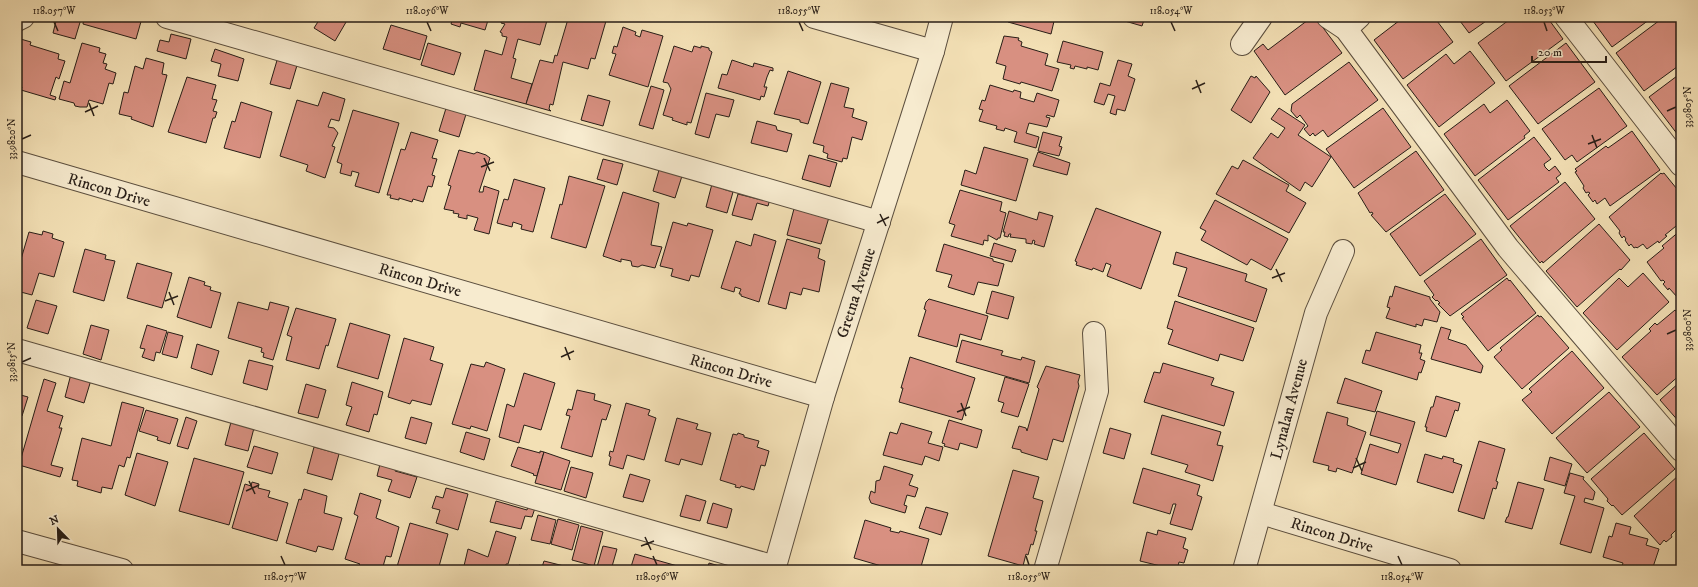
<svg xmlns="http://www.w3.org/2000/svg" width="1698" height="587" viewBox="0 0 1698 587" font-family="'IM FELL DW Pica',serif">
<rect width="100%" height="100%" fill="#f3e0b5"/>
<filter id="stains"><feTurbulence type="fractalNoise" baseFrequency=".005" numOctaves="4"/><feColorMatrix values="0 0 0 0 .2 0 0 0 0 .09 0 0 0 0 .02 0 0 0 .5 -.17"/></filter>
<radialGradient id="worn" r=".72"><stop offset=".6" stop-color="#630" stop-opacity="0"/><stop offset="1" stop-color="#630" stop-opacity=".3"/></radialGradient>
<g fill="#d89081" stroke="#281e17">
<path d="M 57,17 L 81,19 L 75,39 L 53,33 Z"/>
<path d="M 84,17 L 139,17 L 142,18 L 136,39 L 83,24 Z"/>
<path d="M 321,17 L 349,17 L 335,41 L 314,28 Z"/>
<path d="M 449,17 L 489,17 L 485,30 L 461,23 L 460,27 L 451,24 L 452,21 L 448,19 Z"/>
<path d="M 503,17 L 548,17 L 540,45 L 518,39 L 513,58 L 516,59 L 511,78 L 532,84 L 526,104 L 474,90 L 485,50 L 502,55 L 507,37 L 502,36 L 502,33 L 500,32 L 505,24 L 501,23 Z"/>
<path d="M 564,17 L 594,17 L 606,21 L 595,59 L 591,58 L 588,69 L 563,62 L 553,105 L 550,104 L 549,109 L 551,111 L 526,104 L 540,60 L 553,63 L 555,55 L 557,56 L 568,19 Z"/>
<path d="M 1009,17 L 1055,17 L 1051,34 L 1008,22 Z"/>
<path d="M 1111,17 L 1145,17 L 1142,26 Z"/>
<path d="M 1312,17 L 1315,17 L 1342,53 L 1285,95 L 1254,51 L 1263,44 L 1268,50 Z"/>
<path d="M 1404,17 L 1434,17 L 1453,42 L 1403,79 L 1374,40 Z"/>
<path d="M 1457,17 L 1492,17 L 1469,33 Z"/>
<path d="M 1513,17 L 1547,17 L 1563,39 L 1506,81 L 1478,43 Z"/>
<path d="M 1590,17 L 1653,17 L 1612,47 Z"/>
<path d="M 1664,17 L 1677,17 L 1681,23 L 1681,64 L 1644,91 L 1616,53 Z"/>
<path d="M 391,25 L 427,36 L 420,60 L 383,49 Z"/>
<path d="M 623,27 L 636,32 L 635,35 L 640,37 L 642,30 L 663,36 L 648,87 L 609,75 L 616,54 L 612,53 L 614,46 L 617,47 Z"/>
<path d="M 171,34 L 191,39 L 186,59 L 157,51 L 160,40 L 169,42 Z"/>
<path d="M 1004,36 L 1019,38 L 1018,40 L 1022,42 L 1021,46 L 1048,54 L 1045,65 L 1059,69 L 1052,91 L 1021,82 L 1020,84 L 1003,79 L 1006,66 L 996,63 Z"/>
<path d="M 17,38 L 31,42 L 30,45 L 59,54 L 58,59 L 65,61 L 59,79 L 56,77 L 50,95 L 56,97 L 55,100 L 21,90 L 22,87 L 17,85 Z"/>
<path d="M 1063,41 L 1103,52 L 1098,70 L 1087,67 L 1087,69 L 1075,66 L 1074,69 L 1070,68 L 1071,65 L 1057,62 Z"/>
<path d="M 82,43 L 100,48 L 99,52 L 106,54 L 103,63 L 107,64 L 105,69 L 116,73 L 113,84 L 109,83 L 103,104 L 89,100 L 87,107 L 80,107 L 75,106 L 74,103 L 59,99 L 64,81 L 70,83 Z"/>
<path d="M 428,43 L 461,53 L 454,75 L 421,65 Z"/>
<path d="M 1566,43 L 1595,82 L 1538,124 L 1509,86 Z"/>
<path d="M 674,46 L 692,52 L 694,46 L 701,48 L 701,46 L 709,48 L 709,50 L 712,52 L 691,123 L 687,122 L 687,125 L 672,120 L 673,118 L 663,115 L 671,89 L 668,83 L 663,82 Z"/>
<path d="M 215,49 L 244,59 L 238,81 L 218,76 L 221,64 L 211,61 Z"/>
<path d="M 1470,51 L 1495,83 L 1439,127 L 1407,85 L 1446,54 L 1454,64 Z"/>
<path d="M 278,57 L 298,62 L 290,89 L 270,84 Z"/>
<path d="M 146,58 L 164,63 L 162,74 L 167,75 L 153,127 L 131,119 L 132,117 L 119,114 L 124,92 L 128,93 L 135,66 L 143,69 Z"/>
<path d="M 732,60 L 753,67 L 754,63 L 773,68 L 773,71 L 770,70 L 767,77 L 764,87 L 767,87 L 764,97 L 761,96 L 760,100 L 718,88 L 722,74 L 727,75 Z"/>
<path d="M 1118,60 L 1132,64 L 1128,76 L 1135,79 L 1125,111 L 1117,109 L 1116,115 L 1110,113 L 1115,96 L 1108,94 L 1104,105 L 1094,102 L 1100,83 L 1110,86 Z"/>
<path d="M 1349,62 L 1378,100 L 1328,137 L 1323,130 L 1315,136 L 1313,133 L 1310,136 L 1304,129 L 1308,126 L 1300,115 L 1297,118 L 1291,111 L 1292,104 Z"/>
<path d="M 788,71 L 821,82 L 808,124 L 800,122 L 800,120 L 774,114 Z"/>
<path d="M 1681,73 L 1681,133 L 1678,135 L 1649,97 Z"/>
<path d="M 1251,76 L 1255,78 L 1256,76 L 1270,92 L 1251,123 L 1231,110 Z"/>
<path d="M 187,77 L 216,85 L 212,99 L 217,100 L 213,111 L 217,112 L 215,118 L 213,118 L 206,143 L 168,132 Z"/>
<path d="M 831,83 L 849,88 L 844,107 L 854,109 L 852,117 L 867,122 L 862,140 L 852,137 L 847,159 L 843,158 L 842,162 L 827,158 L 828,154 L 823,152 L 824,146 L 813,143 Z"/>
<path d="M 990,85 L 1013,92 L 1014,90 L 1021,92 L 1020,98 L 1034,102 L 1037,93 L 1059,100 L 1054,117 L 1047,115 L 1046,117 L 1050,118 L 1047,127 L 1029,123 L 1026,133 L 1039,137 L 1036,148 L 1014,142 L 1017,132 L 1005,128 L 1004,131 L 996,129 L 997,126 L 979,121 L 983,110 L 979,109 L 982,100 L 985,101 Z"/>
<path d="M 651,86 L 664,90 L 653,129 L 639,125 Z"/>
<path d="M 1599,88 L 1627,126 L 1577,162 L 1572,155 L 1565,160 L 1542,129 Z"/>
<path d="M 323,92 L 345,99 L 339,121 L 331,119 L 328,127 L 334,128 L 338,133 L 332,146 L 335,147 L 325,178 L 306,171 L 308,165 L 280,156 L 297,100 L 318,106 Z"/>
<path d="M 706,93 L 734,100 L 729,117 L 716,114 L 709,138 L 695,134 Z"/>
<path d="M 588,95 L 610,101 L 603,126 L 581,120 Z"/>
<path d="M 1507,100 L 1530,131 L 1524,136 L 1525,138 L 1475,176 L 1444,134 L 1484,104 L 1490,113 Z"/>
<path d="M 241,102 L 272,112 L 260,158 L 224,148 L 232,121 L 235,122 Z"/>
<path d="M 447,105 L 467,111 L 459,137 L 439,131 Z"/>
<path d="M 1279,108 L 1305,125 L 1298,135 L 1331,157 L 1312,187 L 1305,182 L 1300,191 L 1253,158 L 1271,133 L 1278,138 L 1285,128 L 1271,119 Z"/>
<path d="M 1383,108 L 1411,147 L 1354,188 L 1326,149 Z"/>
<path d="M 353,110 L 399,123 L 379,193 L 355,186 L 359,173 L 352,171 L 351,176 L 340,173 L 342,164 L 337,162 Z"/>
<path d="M 757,121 L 776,126 L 777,130 L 792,134 L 787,152 L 751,143 Z"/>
<path d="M 1632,131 L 1660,170 L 1610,206 L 1605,198 L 1597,204 L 1595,200 L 1593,202 L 1588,195 L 1590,193 L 1588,192 L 1586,193 L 1583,188 L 1584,186 L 1575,172 L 1577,171 L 1575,169 L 1606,146 L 1608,148 Z"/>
<path d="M 411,132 L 438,140 L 432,158 L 437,159 L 432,175 L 435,176 L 432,187 L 428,186 L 423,202 L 413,199 L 412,202 L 399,198 L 399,200 L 390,198 L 391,195 L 387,195 L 401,149 L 405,150 Z"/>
<path d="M 1043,132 L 1062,137 L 1059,146 L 1062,147 L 1059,156 L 1038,151 Z"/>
<path d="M 1534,137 L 1551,159 L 1544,164 L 1545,167 L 1549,171 L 1555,166 L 1561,174 L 1556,178 L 1559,182 L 1508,220 L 1478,180 Z"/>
<path d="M 984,147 L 1028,159 L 1016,201 L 961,185 L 965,170 L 976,174 Z"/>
<path d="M 459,150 L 474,154 L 477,152 L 486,155 L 490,158 L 479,192 L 483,192 L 484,186 L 499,191 L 489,234 L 474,230 L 478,218 L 467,215 L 467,219 L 458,217 L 459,214 L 453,213 L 454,211 L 444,209 L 451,186 L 448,185 Z"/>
<path d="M 1416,151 L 1444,190 L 1386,232 L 1371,215 L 1373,214 L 1372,212 L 1370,213 L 1358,193 Z"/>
<path d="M 1038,152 L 1070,163 L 1067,175 L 1033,166 Z"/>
<path d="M 809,155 L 837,163 L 830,187 L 802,179 Z"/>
<path d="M 603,159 L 623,164 L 617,185 L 597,179 Z"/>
<path d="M 1243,160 L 1289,185 L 1286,191 L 1306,203 L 1289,233 L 1216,194 L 1232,166 L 1238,169 Z"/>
<path d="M 659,170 L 682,176 L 675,198 L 653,191 Z"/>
<path d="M 1661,173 L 1662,174 L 1664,173 L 1681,194 L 1681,222 L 1665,235 L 1667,236 L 1659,243 L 1658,241 L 1647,249 L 1643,244 L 1637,248 L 1636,247 L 1634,248 L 1631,244 L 1629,246 L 1625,240 L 1626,239 L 1624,236 L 1622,238 L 1619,233 L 1620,231 L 1609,217 Z"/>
<path d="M 569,176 L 605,186 L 586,248 L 551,238 L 560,204 L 562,205 Z"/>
<path d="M 514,179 L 545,188 L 533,232 L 521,229 L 522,225 L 513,222 L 512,227 L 497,223 L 504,199 L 508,200 Z"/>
<path d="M 713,180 L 725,183 L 723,189 L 733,192 L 727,213 L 706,207 Z"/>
<path d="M 1565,182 L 1595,219 L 1543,263 L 1542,261 L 1540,263 L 1510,226 Z"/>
<path d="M 960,190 L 1002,202 L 1000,211 L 1006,213 L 1000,238 L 998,238 L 997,240 L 988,235 L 988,241 L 984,240 L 983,245 L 951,236 L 955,225 L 949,223 Z"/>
<path d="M 623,192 L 659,203 L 651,245 L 662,247 L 655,268 L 642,265 L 638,267 L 632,266 L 631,261 L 621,259 L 621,262 L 603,256 Z"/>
<path d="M 738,194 L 758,199 L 759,196 L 770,199 L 768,206 L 757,203 L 752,220 L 732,215 Z"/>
<path d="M 1445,194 L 1476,234 L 1420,276 L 1390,234 Z"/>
<path d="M 1215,200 L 1288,239 L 1271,270 L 1251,259 L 1247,265 L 1201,240 L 1206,231 L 1200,228 Z"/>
<path d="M 795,205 L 830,214 L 821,244 L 787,235 Z"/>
<path d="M 1096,208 L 1161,232 L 1141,289 L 1107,276 L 1111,265 L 1106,263 L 1103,272 L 1093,268 L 1092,270 L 1076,265 L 1077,262 L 1075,261 Z"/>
<path d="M 1009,211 L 1037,220 L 1039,212 L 1053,216 L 1044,247 L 1034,244 L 1035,241 L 1033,240 L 1032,244 L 1026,243 L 1026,239 L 1010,237 L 1011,234 L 1009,234 L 1008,237 L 1004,236 L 1005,232 L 1003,232 Z"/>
<path d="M 673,222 L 687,226 L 688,223 L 713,230 L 699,277 L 691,275 L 689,281 L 671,276 L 673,269 L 660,266 Z"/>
<path d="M 1599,224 L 1630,260 L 1621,270 L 1620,269 L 1577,307 L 1546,271 Z"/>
<path d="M 1681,230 L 1681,296 L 1678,298 L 1669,288 L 1668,290 L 1663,284 L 1665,282 L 1663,280 L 1661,281 L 1647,262 L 1664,248 L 1662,246 Z"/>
<path d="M 43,231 L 53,234 L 52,238 L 64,242 L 54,277 L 39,273 L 32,295 L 17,291 L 17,265 L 19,266 L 29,232 L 42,235 Z"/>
<path d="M 754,234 L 776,241 L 759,302 L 741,296 L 741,294 L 739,294 L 741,289 L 735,287 L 734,292 L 721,288 L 736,241 L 751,246 Z"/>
<path d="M 787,239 L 820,249 L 818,258 L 825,261 L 819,292 L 803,288 L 801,295 L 790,292 L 786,309 L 768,304 Z"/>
<path d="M 1481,239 L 1507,275 L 1450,316 L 1438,304 L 1440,303 L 1437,300 L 1436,301 L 1432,297 L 1434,295 L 1424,281 Z"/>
<path d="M 994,243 L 1016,250 L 1012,262 L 990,256 Z"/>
<path d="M 944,244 L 993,259 L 993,261 L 1004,264 L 998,286 L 978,282 L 974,295 L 948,287 L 952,275 L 936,271 Z"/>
<path d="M 85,249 L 106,255 L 105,259 L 115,261 L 104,301 L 73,292 Z"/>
<path d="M 1176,252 L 1247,274 L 1245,281 L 1267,289 L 1256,322 L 1178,296 L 1187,268 L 1173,264 Z"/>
<path d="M 137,263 L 172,273 L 162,308 L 127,298 Z"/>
<path d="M 1643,273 L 1669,302 L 1617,350 L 1583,313 L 1619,278 L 1628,287 Z"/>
<path d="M 189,277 L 205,282 L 204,285 L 211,287 L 210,290 L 221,293 L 211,328 L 177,317 Z"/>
<path d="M 1507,278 L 1509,281 L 1510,280 L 1536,313 L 1488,351 L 1462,318 L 1464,317 L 1461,314 Z"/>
<path d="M 1395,286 L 1430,297 L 1430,299 L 1440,312 L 1437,322 L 1424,319 L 1422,326 L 1416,324 L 1416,327 L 1386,318 L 1390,308 L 1387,307 L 1390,296 L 1392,297 Z"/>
<path d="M 992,291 L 1014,297 L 1008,319 L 986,313 Z"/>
<path d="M 929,299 L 988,316 L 981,340 L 960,334 L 957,347 L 918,336 L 926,310 L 924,309 L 926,302 Z"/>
<path d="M 36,300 L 57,306 L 48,334 L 27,328 Z"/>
<path d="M 1175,301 L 1254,328 L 1243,361 L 1220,354 L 1218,361 L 1168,344 L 1173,330 L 1167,328 Z"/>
<path d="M 238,302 L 268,310 L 270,302 L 289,307 L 273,360 L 263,357 L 264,353 L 261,352 L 262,348 L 228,338 Z"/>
<path d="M 296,308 L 336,319 L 328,346 L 326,345 L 319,369 L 286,360 L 292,337 L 287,335 Z"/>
<path d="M 1675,310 L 1681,317 L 1681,374 L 1657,395 L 1622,357 L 1651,331 L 1649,329 L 1655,323 L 1657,325 Z"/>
<path d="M 1538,315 L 1539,317 L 1541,316 L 1569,348 L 1522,389 L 1494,357 L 1502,350 L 1500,348 Z"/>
<path d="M 350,323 L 390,335 L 378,379 L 337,367 Z"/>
<path d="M 91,325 L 109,330 L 101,360 L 83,354 Z"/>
<path d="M 147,325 L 167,331 L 160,353 L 156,352 L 154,361 L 142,357 L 145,349 L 140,348 Z"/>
<path d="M 1441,327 L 1451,330 L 1448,339 L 1466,345 L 1483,366 L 1481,373 L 1431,359 Z"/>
<path d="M 168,332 L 183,336 L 177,358 L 162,354 Z"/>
<path d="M 1376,332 L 1421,345 L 1419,353 L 1422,353 L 1420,359 L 1425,361 L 1421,373 L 1419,372 L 1417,380 L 1362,363 L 1366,350 L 1370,351 Z"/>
<path d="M 404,338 L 434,347 L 430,360 L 443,364 L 431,405 L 412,400 L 410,404 L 388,397 Z"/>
<path d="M 962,340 L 1003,351 L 1001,355 L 1021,360 L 1022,357 L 1035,361 L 1029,383 L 956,362 Z"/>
<path d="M 197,344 L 219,351 L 212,375 L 191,368 Z"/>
<path d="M 1572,351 L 1604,388 L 1552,434 L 1522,400 L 1532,392 L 1529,389 Z"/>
<path d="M 910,357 L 975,378 L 962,420 L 899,402 L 903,388 L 901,388 Z"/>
<path d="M 249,360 L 273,366 L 267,390 L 243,383 Z"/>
<path d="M 486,362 L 505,369 L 487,431 L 471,426 L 470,429 L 452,424 L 471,364 L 484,367 Z"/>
<path d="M 1163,363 L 1214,378 L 1211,385 L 1234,392 L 1224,426 L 1144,402 L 1154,372 L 1160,373 Z"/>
<path d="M 1046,366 L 1080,375 L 1078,382 L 1079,386 L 1063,442 L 1053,439 L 1047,460 L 1021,452 L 1021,450 L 1012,448 L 1019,426 L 1026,428 L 1027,431 L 1039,389 L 1037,387 Z"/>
<path d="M 524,373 L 555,383 L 541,430 L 524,425 L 519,443 L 499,437 L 507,404 L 514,407 Z"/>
<path d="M 71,374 L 91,380 L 84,403 L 65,397 Z"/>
<path d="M 1005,377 L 1029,384 L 1018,417 L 1001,412 L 1004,403 L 998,401 Z"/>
<path d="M 1345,378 L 1382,391 L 1375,412 L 1337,403 Z"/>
<path d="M 44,379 L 56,383 L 47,411 L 63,416 L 59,428 L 62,428 L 51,465 L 63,468 L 60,477 L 19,465 Z"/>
<path d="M 1681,381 L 1681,424 L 1660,400 Z"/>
<path d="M 352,382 L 383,392 L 377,415 L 374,414 L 369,432 L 346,425 L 352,407 L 346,405 Z"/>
<path d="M 306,384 L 326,390 L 318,418 L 298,413 Z"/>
<path d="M 577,390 L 595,394 L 594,400 L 611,405 L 606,420 L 602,419 L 592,457 L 561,448 L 570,416 L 566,415 L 568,409 L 572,410 Z"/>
<path d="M 1609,392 L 1640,427 L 1587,473 L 1556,438 Z"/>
<path d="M 17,394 L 28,397 L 22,416 L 17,415 Z"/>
<path d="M 1436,396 L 1460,403 L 1458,411 L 1455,410 L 1446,437 L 1426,431 L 1427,427 L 1425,427 L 1431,407 L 1433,407 Z"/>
<path d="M 122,402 L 144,408 L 130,458 L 127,457 L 124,467 L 119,465 L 112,489 L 102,487 L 101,493 L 77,486 L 78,481 L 72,480 L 82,438 L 111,446 Z"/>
<path d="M 626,403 L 650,410 L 648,415 L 656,418 L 644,460 L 627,455 L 623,469 L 609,465 L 611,457 L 609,456 L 610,451 L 613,452 Z"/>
<path d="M 146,410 L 178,419 L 170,444 L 157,440 L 158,437 L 139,431 Z"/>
<path d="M 1377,411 L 1415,422 L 1396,485 L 1361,474 L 1370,444 L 1398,453 L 1401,444 L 1370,435 Z"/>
<path d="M 1327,412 L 1348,418 L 1347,425 L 1366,432 L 1352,473 L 1337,468 L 1336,472 L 1328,470 L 1329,466 L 1313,462 Z"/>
<path d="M 1162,415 L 1221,432 L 1217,445 L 1223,446 L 1213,481 L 1185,472 L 1188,465 L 1151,454 Z"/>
<path d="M 186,417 L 197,421 L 188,449 L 177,446 Z"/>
<path d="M 411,417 L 432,423 L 426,444 L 405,438 Z"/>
<path d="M 677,418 L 698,424 L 696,429 L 711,433 L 702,465 L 681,459 L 679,465 L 665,461 Z"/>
<path d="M 949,420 L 982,430 L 977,448 L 960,443 L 958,450 L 944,446 L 945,444 L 942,443 Z"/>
<path d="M 231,422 L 254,428 L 248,451 L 225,445 Z"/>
<path d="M 901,423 L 932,432 L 928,443 L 943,447 L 939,461 L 925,456 L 922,465 L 883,455 L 890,432 L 897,434 Z"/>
<path d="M 1110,428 L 1131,434 L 1124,459 L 1103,453 Z"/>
<path d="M 466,432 L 490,439 L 484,460 L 460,452 Z"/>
<path d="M 738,433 L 744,435 L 744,437 L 759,441 L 757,447 L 769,451 L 765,466 L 761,465 L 754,490 L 741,486 L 740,488 L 735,487 L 736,485 L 720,480 L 733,434 L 737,435 Z"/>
<path d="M 1644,433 L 1675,469 L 1622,515 L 1613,505 L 1612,506 L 1607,501 L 1608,499 L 1591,479 Z"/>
<path d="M 1479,441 L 1505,449 L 1496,481 L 1498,482 L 1496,489 L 1493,488 L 1484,519 L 1458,511 Z"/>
<path d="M 254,446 L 278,453 L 272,474 L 247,467 Z"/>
<path d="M 314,447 L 339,454 L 332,480 L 307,473 Z"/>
<path d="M 518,447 L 540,453 L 540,451 L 544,452 L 537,476 L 533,475 L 534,474 L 511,466 Z"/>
<path d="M 544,452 L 570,461 L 561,490 L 535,483 Z"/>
<path d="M 137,453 L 168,462 L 155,506 L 125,495 Z"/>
<path d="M 1425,454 L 1442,459 L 1443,456 L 1454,459 L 1453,462 L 1462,465 L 1453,493 L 1417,482 Z"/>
<path d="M 1550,457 L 1572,464 L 1565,486 L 1544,480 Z"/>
<path d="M 194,458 L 244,472 L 229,525 L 179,511 Z"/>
<path d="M 380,464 L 396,468 L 395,471 L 417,477 L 410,498 L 388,491 L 392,480 L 377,476 Z"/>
<path d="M 884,466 L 913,475 L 909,485 L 918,488 L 915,497 L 907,495 L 904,505 L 907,506 L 905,513 L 871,503 L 869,498 L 871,491 L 875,493 L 876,481 L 880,480 Z"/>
<path d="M 571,467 L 593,473 L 586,498 L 564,491 Z"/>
<path d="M 1143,468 L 1200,485 L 1197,495 L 1202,497 L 1192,530 L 1170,524 L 1176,504 L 1173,504 L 1170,514 L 1133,503 Z"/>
<path d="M 1013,470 L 1039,477 L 1033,498 L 1043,501 L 1035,531 L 1037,531 L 1033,545 L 1031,544 L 1028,555 L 1026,554 L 1023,566 L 988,556 Z"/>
<path d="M 1570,473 L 1584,477 L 1583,479 L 1595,492 L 1593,500 L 1585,498 L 1584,502 L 1604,508 L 1591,553 L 1560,544 L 1575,496 L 1564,493 Z"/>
<path d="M 630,474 L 650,480 L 643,502 L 623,497 Z"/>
<path d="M 1679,475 L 1681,477 L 1681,532 L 1678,528 L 1671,535 L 1672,537 L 1666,542 L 1664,540 L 1660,545 L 1634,516 Z"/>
<path d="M 252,482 L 259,484 L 258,488 L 270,491 L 268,497 L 288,503 L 277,541 L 232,528 L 245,484 L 251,486 Z"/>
<path d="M 1518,482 L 1544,489 L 1532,529 L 1505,522 L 1507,517 L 1508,517 Z"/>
<path d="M 446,488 L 468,494 L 458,530 L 436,523 L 440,510 L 432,508 L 436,496 L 443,498 Z"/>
<path d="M 304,489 L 327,496 L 324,513 L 342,518 L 333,550 L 318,546 L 316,552 L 286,543 L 299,499 L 301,500 Z"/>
<path d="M 360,493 L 381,500 L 376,518 L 399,527 L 391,557 L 386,556 L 382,570 L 367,566 L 366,569 L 358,566 L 360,564 L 345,559 L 358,516 L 354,514 Z"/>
<path d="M 686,495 L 706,501 L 700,521 L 680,516 Z"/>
<path d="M 496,501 L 527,510 L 528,506 L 535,508 L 532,517 L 525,516 L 521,529 L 490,522 Z"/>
<path d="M 713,503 L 732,509 L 727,528 L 707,523 Z"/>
<path d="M 926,507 L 948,513 L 941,535 L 919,528 Z"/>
<path d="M 538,515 L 556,520 L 550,544 L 531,540 Z"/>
<path d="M 558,519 L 579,525 L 572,550 L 551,544 Z"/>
<path d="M 865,520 L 891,528 L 890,531 L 899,533 L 900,531 L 929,539 L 920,570 L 895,570 L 854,558 Z"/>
<path d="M 410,523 L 448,534 L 438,570 L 396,570 Z"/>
<path d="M 1616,523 L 1631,527 L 1629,534 L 1648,539 L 1646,545 L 1659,549 L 1652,570 L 1640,568 L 1639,570 L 1634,570 L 1622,566 L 1623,563 L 1603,557 L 1609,536 L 1612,537 Z"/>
<path d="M 581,526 L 603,532 L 594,566 L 572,560 Z"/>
<path d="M 1158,530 L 1186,538 L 1183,548 L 1188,550 L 1184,563 L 1179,562 L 1177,570 L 1140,561 L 1147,532 L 1157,535 Z"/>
<path d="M 496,531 L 516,537 L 508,564 L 506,564 L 504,570 L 463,570 L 468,549 L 488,557 Z"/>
<path d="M 603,546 L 617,549 L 611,570 L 597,567 Z"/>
<path d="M 635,554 L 681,567 L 680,570 L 630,570 Z"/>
<path d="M 544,561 L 564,566 L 563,570 L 541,570 Z"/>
<path d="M 709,563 L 733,570 L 707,570 Z"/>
<path d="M 519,565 L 536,570 L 518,570 Z"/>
</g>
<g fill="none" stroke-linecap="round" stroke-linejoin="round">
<defs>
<g id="minor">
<path d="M 167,17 L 879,222"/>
<path d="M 814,17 L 933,51"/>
<path d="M 1328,17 L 1346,29 L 1508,248 L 1681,450"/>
<path d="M 1566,17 L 1681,165"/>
<path d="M 17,20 L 23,17"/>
<path d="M 1346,29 L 1359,17"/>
<path d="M 1242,44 L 1261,17"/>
<path d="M 17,162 L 823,397"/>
<path d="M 17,350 L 775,567"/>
<path d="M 1261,513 L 1450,570"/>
<path d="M 17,541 L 122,570"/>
<path d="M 774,570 L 823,397 L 933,51 L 942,17"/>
<path d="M 1045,570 L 1097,391 L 1094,333"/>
<path d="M 1244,570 L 1316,313 L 1343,251"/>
</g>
</defs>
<use href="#minor" stroke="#5b4e3e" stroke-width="24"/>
<use href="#minor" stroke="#f7ebcf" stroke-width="22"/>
</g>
<path fill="none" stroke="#281e17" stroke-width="1.5" d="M 54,22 L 58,31M 427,22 L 431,31M 799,22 L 803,31M 1171,22 L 1175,31M 1544,22 L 1547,31M 1196,80 L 1201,93M 1192,89 L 1205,83M 89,103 L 94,116M 1667,111 L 1676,107M 85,112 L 98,106M 1592,135 L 1597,148M 22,139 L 31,135M 1588,144 L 1601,139M 484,158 L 490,171M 481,167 L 494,162M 880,214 L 886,226M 877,223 L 889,217M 1276,269 L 1282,282M 1272,278 L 1285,273M 169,292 L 174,305M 165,301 L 178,296M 1667,334 L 1676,330M 565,347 L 570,360M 561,357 L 574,351M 22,362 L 31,358M 961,403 L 966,416M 957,412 L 970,407M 1356,458 L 1362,471M 1353,468 L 1366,462M 249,481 L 255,494M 246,491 L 259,485M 645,537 L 651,550M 641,546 L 654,541M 281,556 L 285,565M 653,556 L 657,565M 1026,556 L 1029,565M 1398,556 L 1402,565"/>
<g text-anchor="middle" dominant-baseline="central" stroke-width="4" stroke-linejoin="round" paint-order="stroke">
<g font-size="16" fill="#281e17" stroke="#f7ebcf">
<text transform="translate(109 190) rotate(16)">Rincon Drive</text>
<text transform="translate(420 280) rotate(16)">Rincon Drive</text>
<text transform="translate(856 293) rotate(-72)">Gretna Avenue</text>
<text transform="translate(731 371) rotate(16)">Rincon Drive</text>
<text transform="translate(1289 409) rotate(-75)">Lynalan Avenue</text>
<text transform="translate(1332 535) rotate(17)">Rincon Drive</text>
</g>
</g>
<rect width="1698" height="587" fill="none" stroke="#f3e0b5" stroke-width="44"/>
<g transform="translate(58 529) rotate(337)" stroke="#f7ebcf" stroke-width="3" paint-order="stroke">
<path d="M0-3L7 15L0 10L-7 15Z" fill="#281e17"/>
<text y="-6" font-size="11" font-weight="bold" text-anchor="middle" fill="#281e17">N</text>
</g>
<path d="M1532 56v6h74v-6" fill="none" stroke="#281e17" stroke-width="2"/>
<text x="1538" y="56" font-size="12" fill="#281e17" stroke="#f7ebcf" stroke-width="3" paint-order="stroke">20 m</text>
<rect x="22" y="22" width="1654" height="543" fill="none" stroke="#281e17" stroke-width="1.5"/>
<g font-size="10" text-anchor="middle" fill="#281e17">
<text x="54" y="14">118.057°W</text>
<text x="427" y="14">118.056°W</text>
<text x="799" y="14">118.055°W</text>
<text x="1171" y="14">118.054°W</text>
<text x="1544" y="14">118.053°W</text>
<text transform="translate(1687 107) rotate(-90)" y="4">33.9805°N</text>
<text transform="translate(11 139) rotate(-90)" y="4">33.9820°N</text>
<text transform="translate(1687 330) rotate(-90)" y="4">33.9800°N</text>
<text transform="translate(11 362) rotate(-90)" y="4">33.9815°N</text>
<text x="285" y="580">118.057°W</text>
<text x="657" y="580">118.056°W</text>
<text x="1029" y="580">118.055°W</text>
<text x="1402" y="580">118.054°W</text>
</g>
<rect width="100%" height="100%" filter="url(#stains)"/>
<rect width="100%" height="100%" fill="url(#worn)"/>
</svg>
